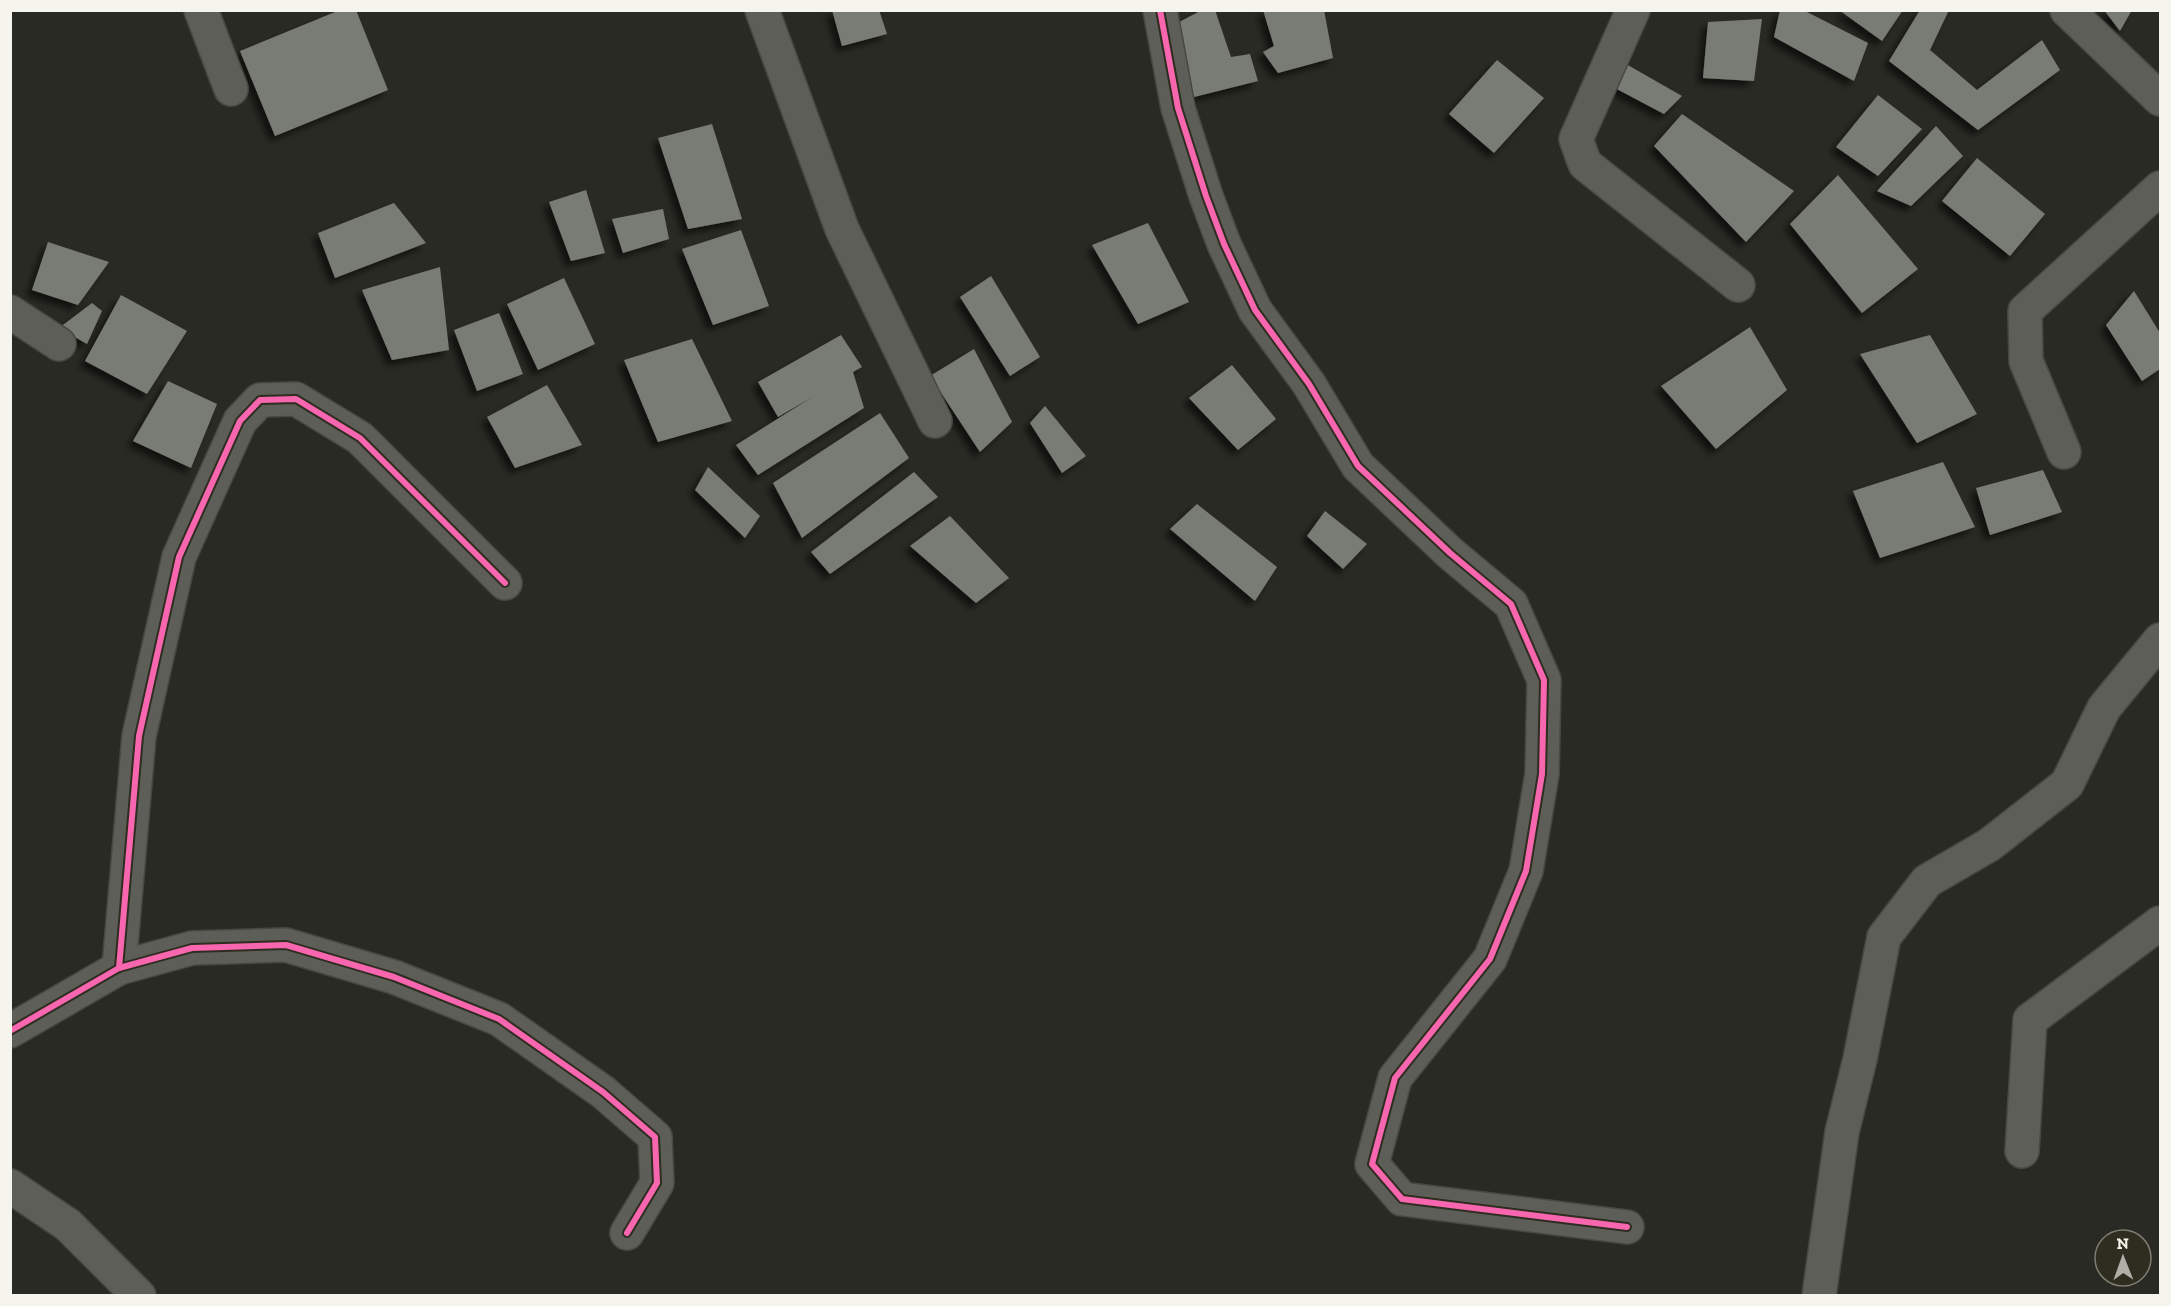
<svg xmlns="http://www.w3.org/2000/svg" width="2171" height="1306" viewBox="0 0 2171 1306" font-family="'Zilla Slab',serif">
<defs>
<filter id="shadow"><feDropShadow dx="-5.5" dy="5.5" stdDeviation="3" flood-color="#0009"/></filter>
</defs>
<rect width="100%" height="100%" fill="#2a2a24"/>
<g fill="#797c74" filter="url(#shadow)">
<path d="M 340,10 L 356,10 L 388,90 L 275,136 L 240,51 Z"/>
<path d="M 832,10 L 879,10 L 887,34 L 842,46 Z"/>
<path d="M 1202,10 L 1215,10 L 1231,57 L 1250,54 L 1258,81 L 1190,98 L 1166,29 Z"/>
<path d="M 1263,10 L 1324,10 L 1333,58 L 1278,73 L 1263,52 L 1274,46 Z"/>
<path d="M 1780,10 L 1803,10 L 1868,43 L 1854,81 L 1774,37 Z"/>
<path d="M 1839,10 L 1903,10 L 1882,41 Z"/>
<path d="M 1920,10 L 1949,10 L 1930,50 L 1977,90 L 2042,40 L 2060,70 L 1978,130 L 1889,61 Z"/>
<path d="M 2104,10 L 2132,10 L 2120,31 Z"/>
<path d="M 1762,19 L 1754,81 L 1703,78 L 1708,22 Z"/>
<path d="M 1497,60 L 1544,98 L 1494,153 L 1449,114 Z"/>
<path d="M 1626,64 L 1682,96 L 1664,114 L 1613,87 Z"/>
<path d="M 1878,95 L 1922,129 L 1878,176 L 1836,147 Z"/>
<path d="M 1682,114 L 1794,191 L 1746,242 L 1654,146 Z"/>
<path d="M 712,124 L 742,219 L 688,229 L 658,138 Z"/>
<path d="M 1936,126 L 1963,156 L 1911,206 L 1877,191 Z"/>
<path d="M 1977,158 L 2045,214 L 2010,256 L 1942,201 Z"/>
<path d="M 1838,175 L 1918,269 L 1862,313 L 1790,224 Z"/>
<path d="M 586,190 L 605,253 L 571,261 L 549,202 Z"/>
<path d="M 394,203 L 426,243 L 335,278 L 318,233 Z"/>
<path d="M 663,209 L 669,239 L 623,253 L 612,219 Z"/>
<path d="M 1148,223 L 1189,302 L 1138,324 L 1092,245 Z"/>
<path d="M 741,230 L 769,306 L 713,325 L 682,249 Z"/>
<path d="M 48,242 L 109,262 L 78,305 L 32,290 Z"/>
<path d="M 440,267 L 449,350 L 392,360 L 362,290 Z"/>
<path d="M 991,276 L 1040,357 L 1010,376 L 960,297 Z"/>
<path d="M 564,278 L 595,344 L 538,370 L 507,304 Z"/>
<path d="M 2134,291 L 2160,333 L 2160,369 L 2142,381 L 2106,325 Z"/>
<path d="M 121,295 L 187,331 L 147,394 L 85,361 Z"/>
<path d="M 92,303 L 102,311 L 87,344 L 59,328 Z"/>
<path d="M 499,313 L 523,374 L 477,391 L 454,330 Z"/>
<path d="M 1750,327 L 1787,390 L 1716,449 L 1661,386 Z"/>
<path d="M 841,335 L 862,367 L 853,372 L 864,408 L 758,475 L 736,445 L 814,396 L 778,417 L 758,382 Z"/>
<path d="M 1930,335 L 1977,414 L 1917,443 L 1860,354 Z"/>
<path d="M 692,339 L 732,421 L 658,442 L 624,360 Z"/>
<path d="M 974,349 L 1012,422 L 980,452 L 930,376 Z"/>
<path d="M 1232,365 L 1276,419 L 1238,450 L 1189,398 Z"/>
<path d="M 168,381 L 217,404 L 191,468 L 133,441 Z"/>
<path d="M 547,385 L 582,445 L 515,468 L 487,417 Z"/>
<path d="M 1045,406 L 1086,456 L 1062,473 L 1030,423 Z"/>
<path d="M 880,413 L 909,458 L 802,538 L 773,483 Z"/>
<path d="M 1943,462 L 1975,527 L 1880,558 L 1853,491 Z"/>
<path d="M 708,467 L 760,516 L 745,538 L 695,490 Z"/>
<path d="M 2043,470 L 2062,512 L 1990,535 L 1976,488 Z"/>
<path d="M 914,472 L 938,497 L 830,574 L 811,552 Z"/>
<path d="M 1197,504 L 1277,567 L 1255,601 L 1170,529 Z"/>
<path d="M 1325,511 L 1367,544 L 1343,569 L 1307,536 Z"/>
<path d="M 950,516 L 1009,578 L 976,603 L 910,546 Z"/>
</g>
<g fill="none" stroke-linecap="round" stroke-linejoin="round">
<defs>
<g id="minor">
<path d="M 201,10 L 231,89"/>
<path d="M 762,10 L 842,229 L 935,421"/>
<path d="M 1160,10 L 1178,108 L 1206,196 L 1224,244 L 1255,310 L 1309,384 L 1358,466 L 1450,553 L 1511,604 L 1544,680 L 1542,774 L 1526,871 L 1490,959 L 1395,1078 L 1372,1164 L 1402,1199 L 1627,1227"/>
<path d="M 1633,10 L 1576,139 L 1585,164 L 1738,285"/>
<path d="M 2067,10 L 2160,99"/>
<path d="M 10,312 L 59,344"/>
<path d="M 2064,452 L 2026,361 L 2025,311 L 2160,188"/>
<path d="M 119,968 L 139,736 L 179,557 L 240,421 L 260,400 L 296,399 L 360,438 L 505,583"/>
<path d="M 10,1031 L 119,968 L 192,948 L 286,945 L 394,977 L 499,1019 L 603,1092 L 655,1137 L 657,1183 L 627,1233"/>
<path d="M 2022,1151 L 2030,1020 L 2160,923"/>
<path d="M 10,1186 L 68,1225 L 139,1296"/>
<path d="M 1819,1296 L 1842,1132 L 1860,1059 L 1884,937 L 1927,881 L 1989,845 L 2067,784 L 2104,708 L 2160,640"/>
</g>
</defs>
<use href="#minor" stroke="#484843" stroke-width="36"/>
<use href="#minor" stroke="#5e5e59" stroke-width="33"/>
<defs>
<g id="cycleway">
<path d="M 1160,10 L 1178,108 L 1206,196 L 1224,244 L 1255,310 L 1309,384 L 1358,466 L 1450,553 L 1511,604 L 1544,680 L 1542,774 L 1526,871 L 1490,959 L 1395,1078 L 1372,1164 L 1402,1199 L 1627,1227"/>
<path d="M 119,968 L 139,736 L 179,557 L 240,421 L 260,400 L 296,399 L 360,438 L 505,583"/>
<path d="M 10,1031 L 119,968 L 192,948 L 286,945 L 394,977 L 499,1019 L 603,1092 L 655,1137 L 657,1183 L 627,1233"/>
</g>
</defs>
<use href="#cycleway" stroke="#2e2d20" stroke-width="10"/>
<use href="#cycleway" stroke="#f766af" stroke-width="6"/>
</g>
<rect width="2171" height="1306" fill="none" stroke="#f6f5ed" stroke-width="24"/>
<g transform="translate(2123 1258) rotate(359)"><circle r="28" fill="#2e2d20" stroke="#7e7d72" stroke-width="1.5"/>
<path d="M0-4.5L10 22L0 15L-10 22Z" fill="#afaea7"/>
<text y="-9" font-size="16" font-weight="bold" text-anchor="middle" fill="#f6f5ed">N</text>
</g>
</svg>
